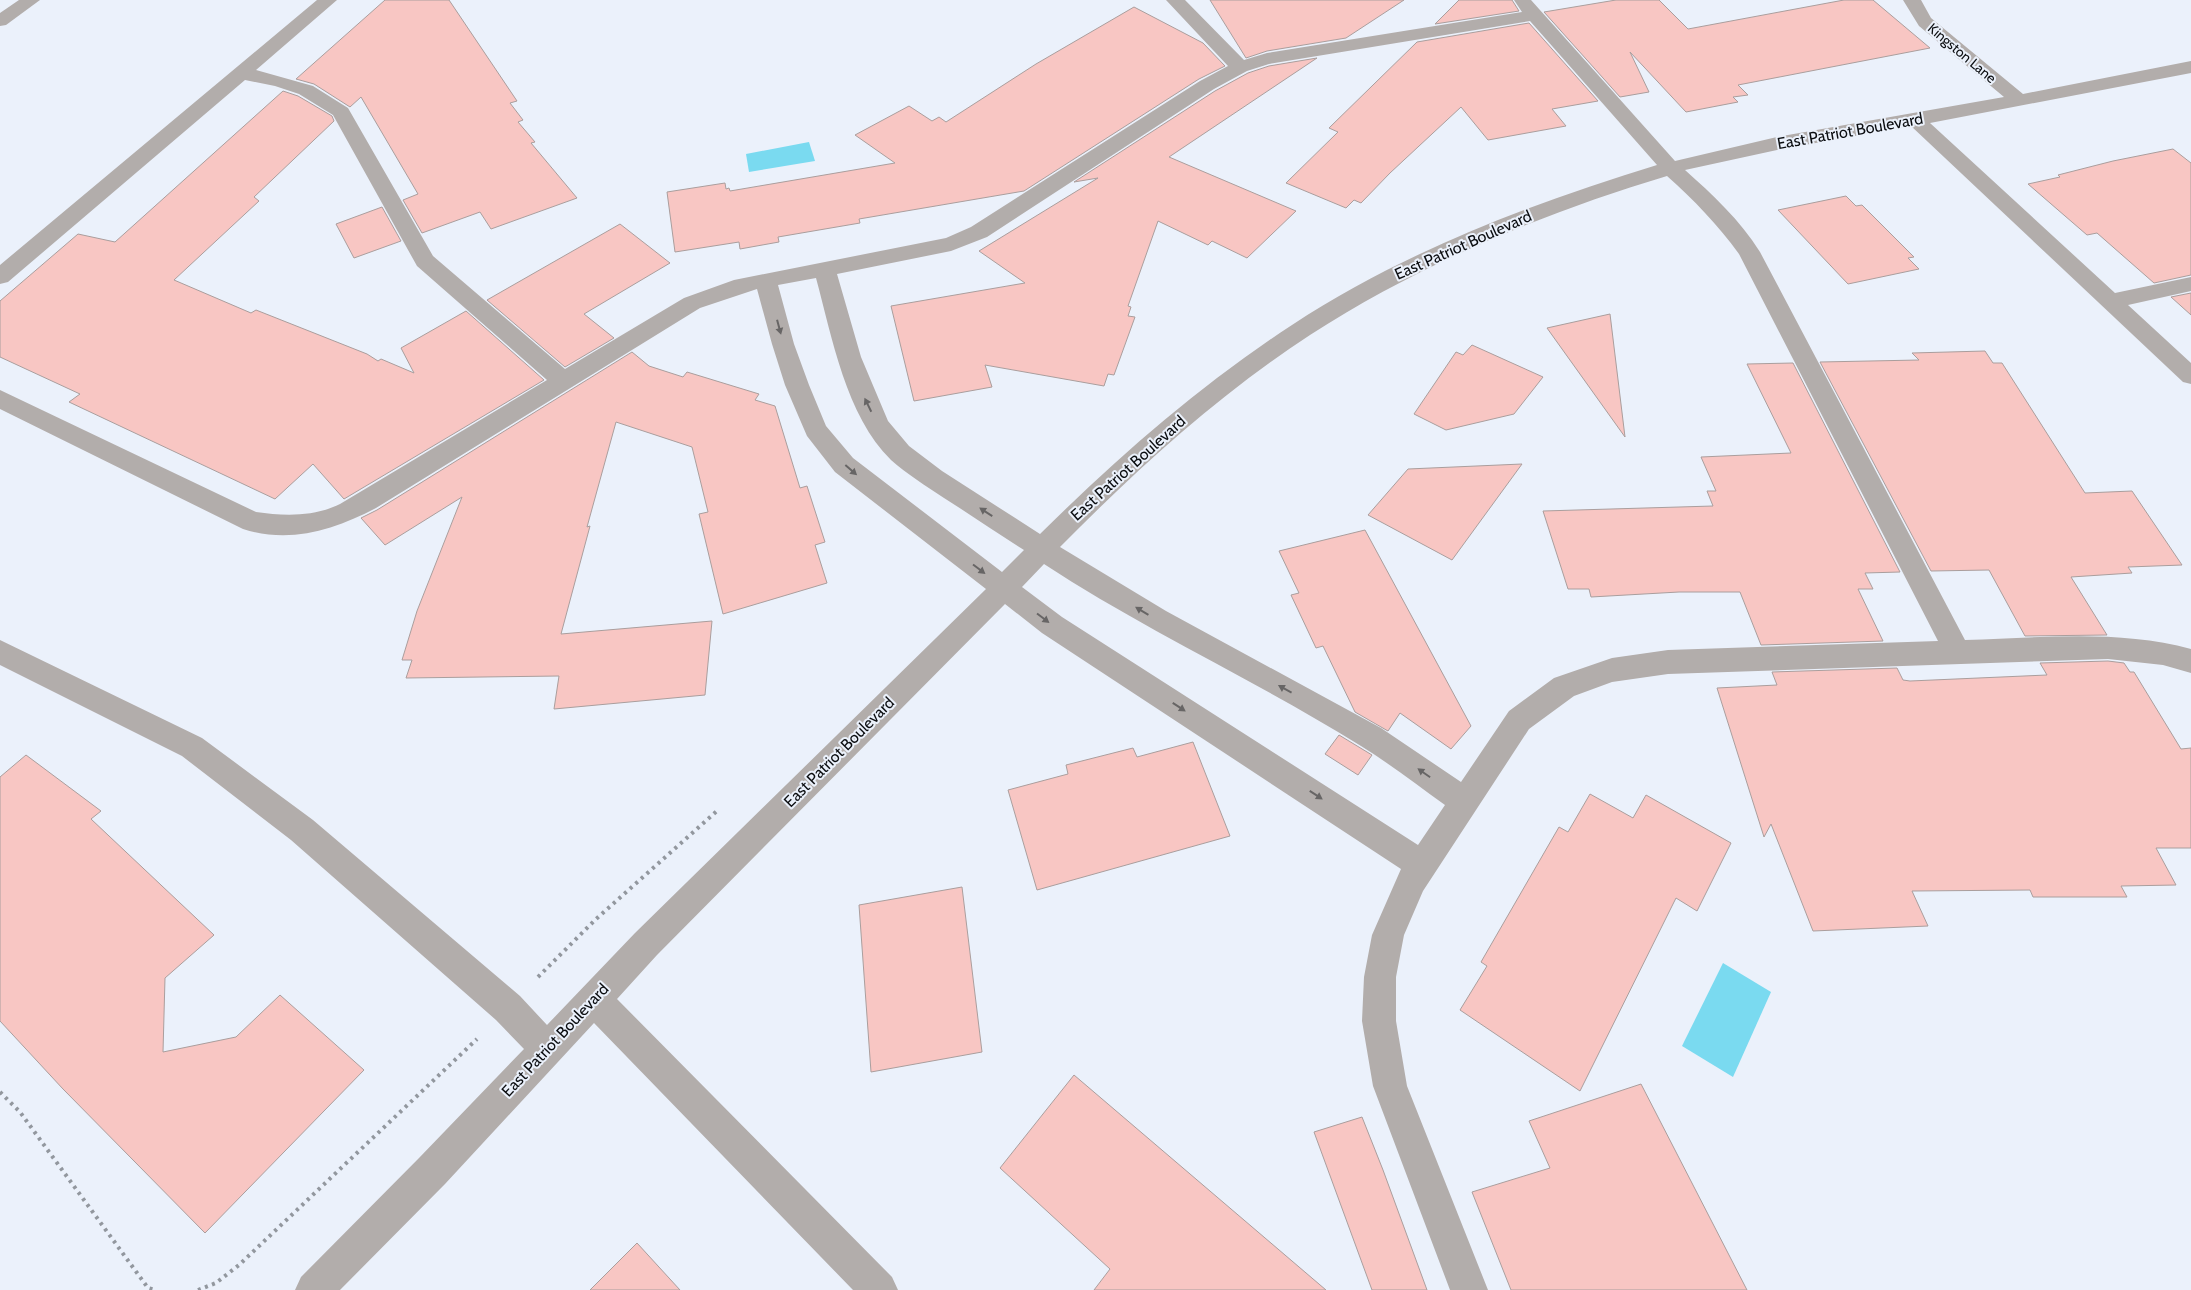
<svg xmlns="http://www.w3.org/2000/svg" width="2191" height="1290" viewBox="0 0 2191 1290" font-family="Cabin,sans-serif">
<rect width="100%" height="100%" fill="#ebf1fb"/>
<g fill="#7adaf0">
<path d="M 809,142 L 815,161 L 749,172 L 746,154 Z"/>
<path d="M 1723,963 L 1771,992 L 1733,1077 L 1682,1046 Z"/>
</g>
<g fill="#f8c6c3" stroke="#aa9e9d">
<path d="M 385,0 L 449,0 L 517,101 L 510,103 L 523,120 L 518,122 L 535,142 L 531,143 L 577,198 L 491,229 L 480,212 L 422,233 L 403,200 L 418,194 L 361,97 L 350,107 L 314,84 L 296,79 Z"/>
<path d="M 1210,0 L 1404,0 L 1346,38 L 1267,51 L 1246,58 Z"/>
<path d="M 1459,0 L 1512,0 L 1519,11 L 1435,24 Z"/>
<path d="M 1616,0 L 1659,0 L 1688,29 L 1844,0 L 1873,0 L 1930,48 L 1738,85 L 1748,95 L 1733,97 L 1738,102 L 1686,112 L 1630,52 L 1649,92 L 1620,97 L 1544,12 Z"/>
<path d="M 1134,7 L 1203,43 L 1225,66 L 1199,79 L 1024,191 L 859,219 L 860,223 L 778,237 L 779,242 L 740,249 L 739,242 L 675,252 L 667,192 L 725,183 L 726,189 L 729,188 L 730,191 L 895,163 L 855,135 L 909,106 L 932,121 L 939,117 L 946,122 L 1036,64 Z"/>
<path d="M 1529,23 L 1598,101 L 1552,109 L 1566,126 L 1488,140 L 1461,107 L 1390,173 L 1361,203 L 1354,200 L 1346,208 L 1286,183 L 1338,132 L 1329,128 L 1417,42 Z"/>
<path d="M 1317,58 L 1169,157 L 1296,211 L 1247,258 L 1212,241 L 1208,245 L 1158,221 L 1128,306 L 1131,307 L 1128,316 L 1135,317 L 1114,375 L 1108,374 L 1104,386 L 985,365 L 992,387 L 914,401 L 891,306 L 1025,283 L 979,251 L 1098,178 L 1074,182 L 1215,91 L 1248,73 L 1269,66 Z"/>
<path d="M 283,91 L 298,96 L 332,116 L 334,121 L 254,197 L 259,201 L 174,280 L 251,313 L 256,310 L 367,354 L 378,361 L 381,359 L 414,373 L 401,348 L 466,311 L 544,380 L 344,499 L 313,464 L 275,499 L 69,402 L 80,394 L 0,357 L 0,301 L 78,234 L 115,242 Z"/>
<path d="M 2173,149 L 2191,163 L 2191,275 L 2154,283 L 2097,233 L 2087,235 L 2028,184 L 2060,177 L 2058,175 L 2113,161 Z"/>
<path d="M 1846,196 L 1856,206 L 1862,205 L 1914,257 L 1908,258 L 1919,269 L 1848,284 L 1778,210 Z"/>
<path d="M 382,207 L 401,241 L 354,258 L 336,224 Z"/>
<path d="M 620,224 L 670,263 L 584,314 L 614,338 L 565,367 L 487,300 Z"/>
<path d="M 2191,293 L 2191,315 L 2171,297 Z"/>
<path d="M 1610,314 L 1625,437 L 1547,328 Z"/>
<path d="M 1472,345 L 1543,377 L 1514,414 L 1446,430 L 1414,414 L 1456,352 L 1463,355 Z"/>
<path d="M 1985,351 L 1993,363 L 2002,363 L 2085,493 L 2132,491 L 2182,565 L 2128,567 L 2132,573 L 2071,577 L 2107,635 L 2025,636 L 1989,570 L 1931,571 L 1820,362 L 1919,360 L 1912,353 Z"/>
<path d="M 632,352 L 649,366 L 683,377 L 687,372 L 759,394 L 755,400 L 775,406 L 800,488 L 807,486 L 825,542 L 815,545 L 827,583 L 723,614 L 699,514 L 708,512 L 692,447 L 616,422 L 587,527 L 590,526 L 561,634 L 712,621 L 705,695 L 554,709 L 559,676 L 406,678 L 412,660 L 402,660 L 417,611 L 462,497 L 385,545 L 361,518 L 377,510 Z"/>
<path d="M 1793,363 L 1900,572 L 1865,573 L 1873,589 L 1858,589 L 1883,641 L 1761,645 L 1740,592 L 1679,592 L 1591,597 L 1589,589 L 1568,589 L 1543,511 L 1713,506 L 1707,491 L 1716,491 L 1701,457 L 1791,453 L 1747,364 Z"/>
<path d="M 1522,464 L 1452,560 L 1368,515 L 1408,469 Z"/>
<path d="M 1365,530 L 1471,726 L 1451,749 L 1400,713 L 1388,731 L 1355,712 L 1323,646 L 1316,648 L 1291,595 L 1299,593 L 1279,551 Z"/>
<path d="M 2108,661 L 2124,663 L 2130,672 L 2134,672 L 2181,749 L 2191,748 L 2191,848 L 2156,848 L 2176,885 L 2121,886 L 2127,897 L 2033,897 L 2030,890 L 1912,891 L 1928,926 L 1813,931 L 1771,824 L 1764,837 L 1717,688 L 1777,685 L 1772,672 L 1897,668 L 1903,680 L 1910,681 L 2047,675 L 2040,663 Z"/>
<path d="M 1339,735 L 1372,755 L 1358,775 L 1325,754 Z"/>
<path d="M 1193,742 L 1230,836 L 1037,890 L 1008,790 L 1068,774 L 1066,765 L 1133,748 L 1137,757 Z"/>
<path d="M 26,755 L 101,811 L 91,819 L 214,935 L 165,978 L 163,1052 L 236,1037 L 280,995 L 364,1070 L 205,1233 L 63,1089 L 0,1021 L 0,777 Z"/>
<path d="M 1590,794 L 1633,818 L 1646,795 L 1731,843 L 1697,911 L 1676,898 L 1580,1091 L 1460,1010 L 1487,966 L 1481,962 L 1559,827 L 1568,832 Z"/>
<path d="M 962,887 L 982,1052 L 871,1072 L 859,905 Z"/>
<path d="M 1074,1075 L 1326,1290 L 1094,1290 L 1110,1269 L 1000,1168 Z"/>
<path d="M 1641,1084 L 1747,1290 L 1511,1290 L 1472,1192 L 1550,1168 L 1529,1121 Z"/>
<path d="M 1362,1117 L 1383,1170 L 1427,1290 L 1372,1290 L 1314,1132 Z"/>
<path d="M 637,1243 L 680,1290 L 590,1290 Z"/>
</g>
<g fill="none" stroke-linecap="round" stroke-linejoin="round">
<g stroke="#92979e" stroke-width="4" stroke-dasharray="3 4.5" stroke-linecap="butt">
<path d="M 538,977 L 596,919 L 718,810"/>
<path d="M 0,1092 L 20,1112 L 148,1288 L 155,1290"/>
<path d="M 198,1290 L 216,1283 L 239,1265 L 477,1039"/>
</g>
<g fill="#b2adab" fill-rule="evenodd">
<path d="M 19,0 L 40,0 L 6,25 L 0,26 L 0,13 Z"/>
<path d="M 317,0 L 337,0 L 256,70 L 313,86 L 348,108 L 433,256 L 565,369 L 684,298 L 734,280 L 946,238 L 971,227 L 1200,81 L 1228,66 L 1166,0 L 1185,0 L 1244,60 L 1267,53 L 1522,12 L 1514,0 L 1531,0 L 1675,161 L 1777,137 L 2004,97 L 1919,26 L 1903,0 L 1921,0 L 1931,18 L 2023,94 L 2191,61 L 2191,73 L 1930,123 L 2115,293 L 2191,277 L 2191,291 L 2128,305 L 2191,363 L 2191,384 L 2183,382 L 1911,126 L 1777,150 L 1685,170 C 1713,195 1740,220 1760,252 L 1965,640 C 2041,638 2118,629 2191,649 L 2191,673 L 2163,665 L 2108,659 L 1668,674 L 1612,682 L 1574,696 L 1529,729 L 1423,891 L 1404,935 L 1396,977 L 1396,1021 L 1407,1086 L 1488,1290 L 1450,1290 L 1373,1086 L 1362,1021 L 1364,977 L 1372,935 L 1401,869 L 1042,633 L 1005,604 L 657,955 L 617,999 L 892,1277 L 898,1290 L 853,1290 L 594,1023 L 445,1184 L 340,1290 L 295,1290 L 301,1277 L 419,1158 L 524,1049 L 496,1020 L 291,840 L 182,756 L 0,665 L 0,640 L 202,738 L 313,820 L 520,996 L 547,1025 L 635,933 L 986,589 L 835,472 L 807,436 L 785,385 L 772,344 L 757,289 L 700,308 L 376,508 C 334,530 290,544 243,529 L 0,409 L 0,390 L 256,512 C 284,516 314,517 340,504 L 547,380 L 417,266 L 333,115 L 299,94 L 275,86 L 245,80 L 8,282 L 0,284 L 0,265 ZM 1530,21 L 1657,165 C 1530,204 1403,252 1292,325 C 1200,385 1118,457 1040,534 L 942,471 L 909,446 L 888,421 L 861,357 L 837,274 L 951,251 L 987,237 L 1214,89 L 1247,71 L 1269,64 ZM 1667,176 C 1694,200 1718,225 1739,254 L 1938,641 L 1668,650 L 1612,658 L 1554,678 L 1509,711 L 1461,782 L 1381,728 L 1166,611 L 1060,547 C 1136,470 1218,395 1310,335 C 1420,264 1541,214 1667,176 ZM 816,278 C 832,337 846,416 891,460 C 907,474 926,486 944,498 C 971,515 997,533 1024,550 L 1002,572 L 853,458 L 826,426 L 809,385 L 794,344 L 778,285 ZM 1044,564 C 1146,631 1257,681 1361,746 C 1390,764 1417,785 1445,805 L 1418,845 L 1062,617 L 1022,587 Z"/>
</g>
</g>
<defs><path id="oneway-solid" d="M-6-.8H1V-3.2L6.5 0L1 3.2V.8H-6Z" transform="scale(1.25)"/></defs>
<g fill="#676565">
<use href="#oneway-solid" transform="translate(779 327) rotate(75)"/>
<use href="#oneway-solid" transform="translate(868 405) rotate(-116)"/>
<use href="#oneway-solid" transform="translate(851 470) rotate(41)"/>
<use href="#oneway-solid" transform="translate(986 512) rotate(-147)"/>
<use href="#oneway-solid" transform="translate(979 569) rotate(37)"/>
<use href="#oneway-solid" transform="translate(1142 611) rotate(-149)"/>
<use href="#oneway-solid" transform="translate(1043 618) rotate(37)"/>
<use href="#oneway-solid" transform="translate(1285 689) rotate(-151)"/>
<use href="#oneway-solid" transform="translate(1179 707) rotate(33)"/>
<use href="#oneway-solid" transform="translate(1424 773) rotate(-145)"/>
<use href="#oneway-solid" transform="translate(1316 795) rotate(33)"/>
</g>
<g text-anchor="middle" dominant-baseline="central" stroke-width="4" stroke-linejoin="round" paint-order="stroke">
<g font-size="14" fill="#0b0d10" stroke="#ebf1fb">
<text transform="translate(1962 53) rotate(40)">Kingston Lane</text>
</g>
<g font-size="16" fill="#0b0d10" stroke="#ebf1fb">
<text transform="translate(1850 131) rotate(-10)">East Patriot Boulevard</text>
<text transform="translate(1463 245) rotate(-24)">East Patriot Boulevard</text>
<text transform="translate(1128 468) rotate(-42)">East Patriot Boulevard</text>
<text transform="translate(839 752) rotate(-45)">East Patriot Boulevard</text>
<text transform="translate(555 1040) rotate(-47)">East Patriot Boulevard</text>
</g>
</g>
</svg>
